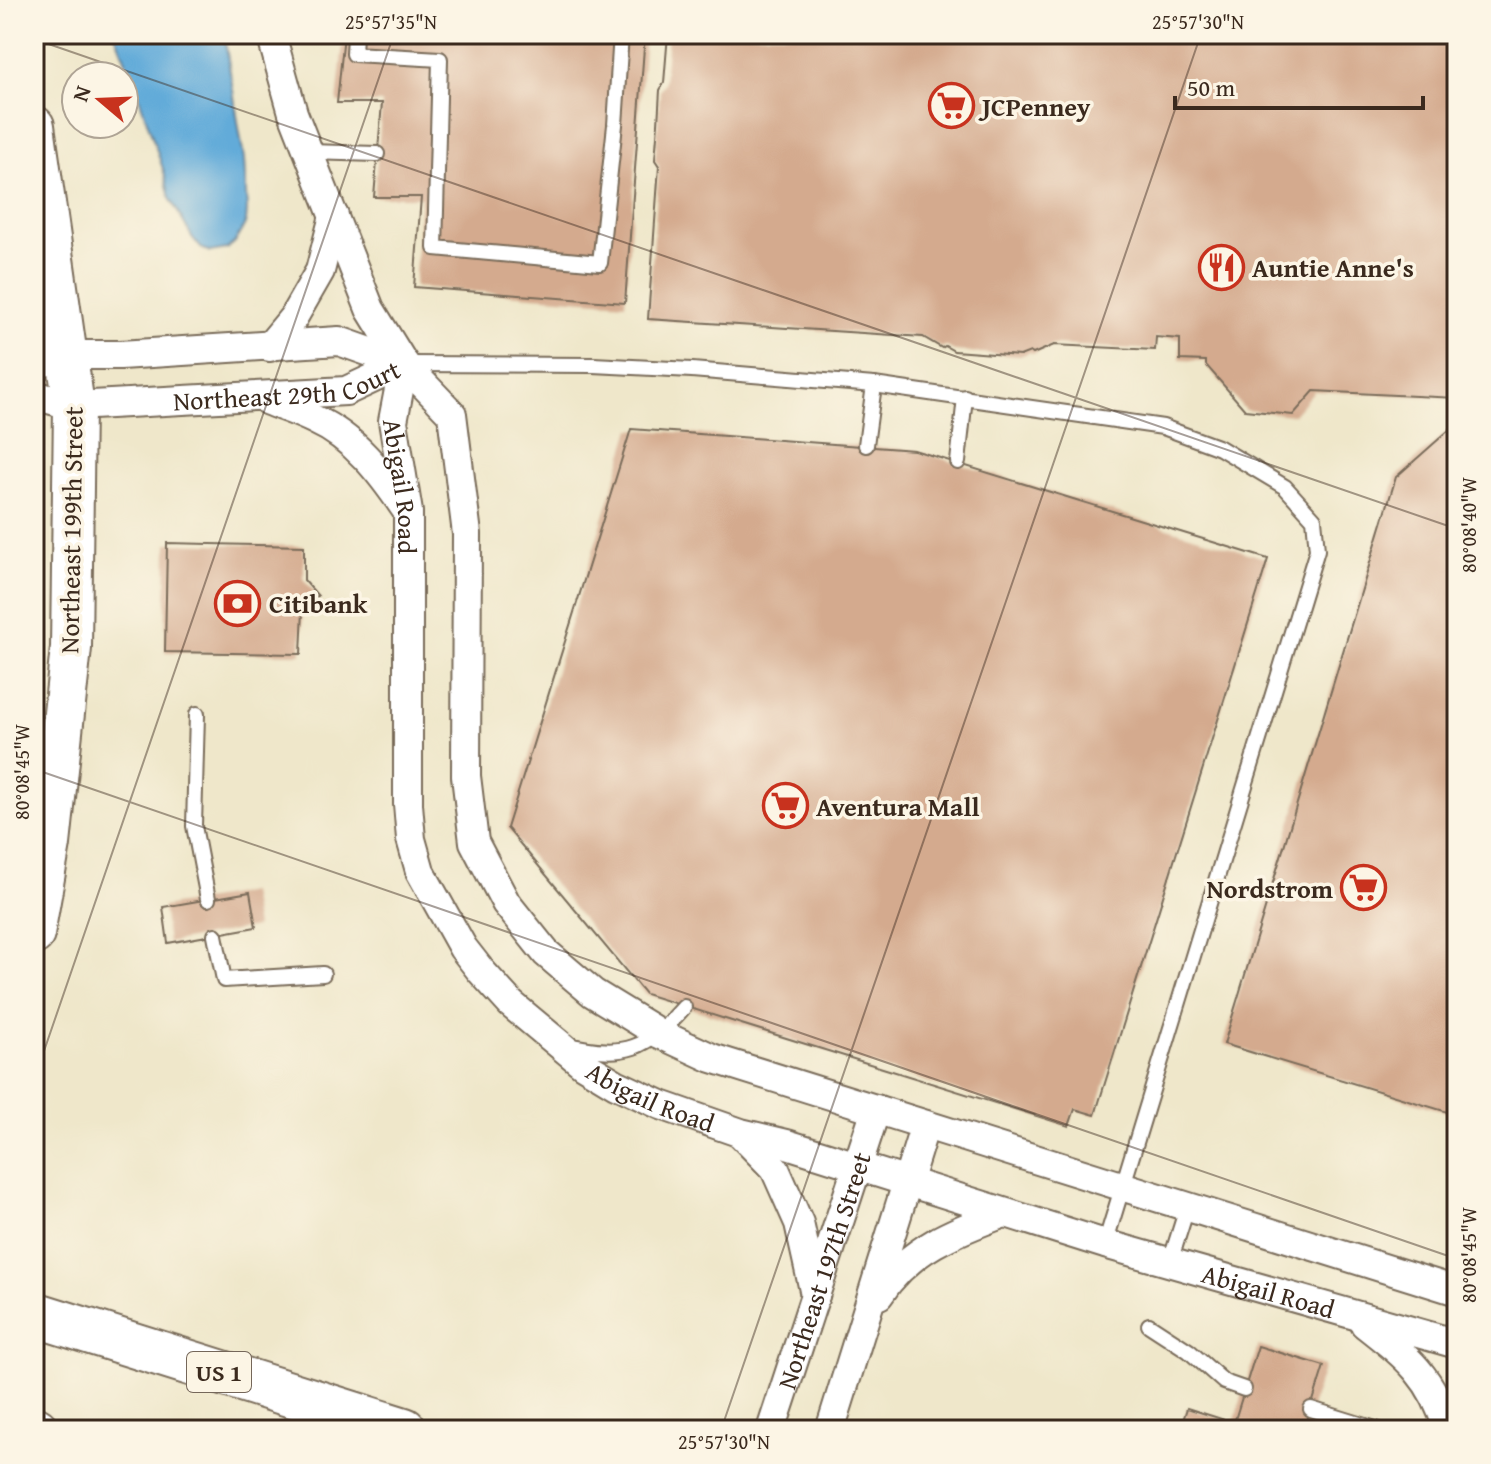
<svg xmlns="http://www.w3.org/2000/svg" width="1491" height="1464" viewBox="0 0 1491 1464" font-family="'Gentium Book Plus',serif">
<rect width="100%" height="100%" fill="#fcf5e5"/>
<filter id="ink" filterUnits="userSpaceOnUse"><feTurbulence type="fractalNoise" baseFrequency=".0125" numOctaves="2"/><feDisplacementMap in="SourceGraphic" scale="16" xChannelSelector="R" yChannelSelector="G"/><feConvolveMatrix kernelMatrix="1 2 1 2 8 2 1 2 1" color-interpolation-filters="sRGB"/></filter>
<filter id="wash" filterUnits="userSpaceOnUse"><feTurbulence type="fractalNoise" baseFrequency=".006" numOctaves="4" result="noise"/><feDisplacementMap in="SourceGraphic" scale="32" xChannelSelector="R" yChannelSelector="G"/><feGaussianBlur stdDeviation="1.8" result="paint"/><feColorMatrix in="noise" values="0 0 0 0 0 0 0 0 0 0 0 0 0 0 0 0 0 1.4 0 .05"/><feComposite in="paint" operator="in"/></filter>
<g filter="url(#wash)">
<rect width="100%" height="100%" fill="#efe7ca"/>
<path fill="#62abd9" stroke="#4e6a7c" stroke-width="2" d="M 115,34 L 224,34 L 244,159 L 247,210 L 246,222 L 235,242 L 227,249 L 210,252 L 201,248 L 192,237 L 170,198 L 164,172 L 132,76 Z"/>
<g id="blocks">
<g fill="#d4aa8e">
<path d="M 344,34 L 645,34 L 625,303 L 414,287 L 421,197 L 374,197 L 382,103 L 337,103 Z"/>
<path d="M 668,34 L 1457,34 L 1457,398 L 1314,391 L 1293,415 L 1245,410 L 1206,365 L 1206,361 L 1180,360 L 1180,339 L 1156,337 L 1155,350 L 1054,345 L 1033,354 L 1030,352 L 1020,356 L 954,351 L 945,346 L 942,348 L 923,337 L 648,319 L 659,166 L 655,160 L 658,124 L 660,90 L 664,83 Z"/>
<path d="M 1457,423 L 1457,1115 L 1224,1044 L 1396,477 Z"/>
<path d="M 631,429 L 914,450 L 1268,559 L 1095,1115 L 1075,1109 L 1069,1126 L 645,994 L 507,828 Z"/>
<path d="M 167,543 L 304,546 L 304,580 L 318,596 L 303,610 L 301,654 L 165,652 Z"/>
<path d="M 250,892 L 256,927 L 168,943 L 163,907 Z"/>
<path d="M 1258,1346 L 1324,1366 L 1304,1430 L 1180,1430 L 1187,1408 L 1234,1423 Z"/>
</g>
</g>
</g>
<g filter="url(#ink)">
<use href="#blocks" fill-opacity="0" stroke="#7a6c5a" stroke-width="2"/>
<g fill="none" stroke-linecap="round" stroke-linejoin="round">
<defs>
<g id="lane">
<path d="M 355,34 L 354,54 L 440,59 L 435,248 L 600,263 L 615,125 L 621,34"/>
<path d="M 309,152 L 377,154"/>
<path d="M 404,364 L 593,365 L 692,370 L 874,385 L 1163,427 L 1220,448 L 1285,487 L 1314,519 L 1317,550 L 1105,1244"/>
<path d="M 866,445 L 874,385"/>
<path d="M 958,462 L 965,397"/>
<path d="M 197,714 L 194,826 L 208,899"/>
<path d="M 215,935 L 224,980 L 323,974"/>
<path d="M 568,1045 C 626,1058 646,1050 684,1007"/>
<path d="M 1170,1262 L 1187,1208"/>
<path d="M 1149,1325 L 1189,1351 L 1224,1382 L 1244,1389"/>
<path d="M 1311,1409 L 1379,1430"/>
</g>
<g id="street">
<path d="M 271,34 L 293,113 L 370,309 L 404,364 L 452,414 L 467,534 L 466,776 L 474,842 L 506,903 L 546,953 L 593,993 L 660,1034 L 712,1058 L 1457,1291"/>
<path d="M 269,347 L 293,318 L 320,271 L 334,216"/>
<path id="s1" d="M 404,364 L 393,421 L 408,512 L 408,804 L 411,839 L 420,871 L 463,948 L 481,971 L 511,1004 L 583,1064 L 616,1084 L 661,1105 L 741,1133 L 787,1144 L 1105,1244 L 1457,1344"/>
<path d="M 34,365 L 67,355 L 120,355 L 339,341 L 404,364"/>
<path id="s2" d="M 34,395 L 74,406 L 346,391 L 404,364"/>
<path d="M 268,401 C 283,407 300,412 315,420 C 355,438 381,473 405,508"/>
<path d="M 741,1134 L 775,1169 L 799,1223 L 815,1295"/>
<path d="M 879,1295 C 908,1249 955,1231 1004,1213"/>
<path d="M 1365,1324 C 1407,1357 1433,1377 1448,1430"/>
<path id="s3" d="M 771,1430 L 876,1109"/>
<path d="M 830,1430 L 925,1125"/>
</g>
<path id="secondary" d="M 34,126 L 74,406 L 71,648 L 50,844 L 34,934"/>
<g id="primary">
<path d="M 34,1314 L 404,1430"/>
<path d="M 34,1429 L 36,1430"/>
</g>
</defs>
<use href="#lane" stroke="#7a6c5a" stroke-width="18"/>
<use href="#street" stroke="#7a6c5a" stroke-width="32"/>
<use href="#secondary" stroke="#7a6c5a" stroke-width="44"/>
<use href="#primary" stroke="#7a6c5a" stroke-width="48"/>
<use href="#lane" stroke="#fff" stroke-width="14"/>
<use href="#street" stroke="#fff" stroke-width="28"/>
<use href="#secondary" stroke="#fff" stroke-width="40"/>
<use href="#primary" stroke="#fff" stroke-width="44"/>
</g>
</g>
<path fill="none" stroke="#3b2a1e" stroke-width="2" stroke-opacity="0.45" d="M 34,39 L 1457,529M 34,769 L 1457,1259M 34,1080 L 394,34M 721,1430 L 1201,34"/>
<defs>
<symbol id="supermarket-ring" viewBox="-11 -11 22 22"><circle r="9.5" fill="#fcf5e5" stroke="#c8321e" stroke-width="1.5"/><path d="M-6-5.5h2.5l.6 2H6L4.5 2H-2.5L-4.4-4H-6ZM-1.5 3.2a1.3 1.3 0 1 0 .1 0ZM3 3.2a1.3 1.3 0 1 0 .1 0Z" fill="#c8321e"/></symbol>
<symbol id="restaurant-ring" viewBox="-11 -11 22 22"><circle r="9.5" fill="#fcf5e5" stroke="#c8321e" stroke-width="1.5"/><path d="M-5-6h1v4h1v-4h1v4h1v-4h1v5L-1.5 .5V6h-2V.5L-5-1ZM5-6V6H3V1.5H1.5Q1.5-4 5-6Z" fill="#c8321e"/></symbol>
<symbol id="bank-ring" viewBox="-11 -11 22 22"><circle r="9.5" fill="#fcf5e5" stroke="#c8321e" stroke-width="1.5"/><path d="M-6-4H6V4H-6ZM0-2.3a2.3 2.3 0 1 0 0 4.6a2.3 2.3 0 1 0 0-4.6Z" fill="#c8321e"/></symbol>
</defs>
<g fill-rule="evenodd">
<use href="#supermarket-ring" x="926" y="80" width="51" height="51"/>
<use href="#restaurant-ring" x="1196" y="242" width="51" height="51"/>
<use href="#bank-ring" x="212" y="578" width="51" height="51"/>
<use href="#supermarket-ring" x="760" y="780" width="51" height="51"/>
<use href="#supermarket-ring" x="1338" y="862" width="51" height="51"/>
</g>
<g text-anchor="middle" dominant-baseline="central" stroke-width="7" stroke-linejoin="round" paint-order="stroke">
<rect fill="#fcf5e5" stroke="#75675a" stroke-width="2" x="187" y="1352" width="64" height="40" rx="6"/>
<g font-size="24" font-weight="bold" fill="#3b2a1e">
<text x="219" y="1372">US 1</text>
</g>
<g font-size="26" font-weight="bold" fill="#3b2a1e" stroke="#fcf5e5" text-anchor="start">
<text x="982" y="106">JCPenney</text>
<text x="1252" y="267">Auntie Anne's</text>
<text x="269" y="603">Citibank</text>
<text x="816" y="806">Aventura Mall</text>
<text x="1333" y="888" text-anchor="end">Nordstrom</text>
</g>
<g font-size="26" fill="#3b2a1e" stroke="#fcf5e5">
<text stroke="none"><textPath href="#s2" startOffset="256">Northeast 29th Court</textPath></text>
<text stroke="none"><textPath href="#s1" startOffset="124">Abigail Road</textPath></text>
<text transform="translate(71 530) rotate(-89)">Northeast 199th Street</text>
<text stroke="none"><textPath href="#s1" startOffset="842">Abigail Road</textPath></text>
<text stroke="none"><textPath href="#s3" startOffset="168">Northeast 197th Street</textPath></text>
<text stroke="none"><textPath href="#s1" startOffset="1490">Abigail Road</textPath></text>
</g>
</g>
<rect width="1491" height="1464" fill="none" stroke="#fcf5e5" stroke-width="88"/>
<g transform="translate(100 100) rotate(289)"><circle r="38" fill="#fcf5e5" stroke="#afa495" stroke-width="2"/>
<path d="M0-6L14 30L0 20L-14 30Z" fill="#c8321e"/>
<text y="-12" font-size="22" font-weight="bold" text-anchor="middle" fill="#3b2a1e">N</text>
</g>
<path d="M1175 96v12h248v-12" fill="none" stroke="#3b2a1e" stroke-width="4"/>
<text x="1187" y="96" font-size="24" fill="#3b2a1e" stroke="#fcf5e5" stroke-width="6" paint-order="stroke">50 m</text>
<rect x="44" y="44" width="1403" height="1376" fill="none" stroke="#3b2a1e" stroke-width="3"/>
<g font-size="20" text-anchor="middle" fill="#3b2a1e">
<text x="391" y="29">25°57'35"N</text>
<text x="1198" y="29">25°57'30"N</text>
<text transform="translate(1469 525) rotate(-90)" y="7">80°08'40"W</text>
<text transform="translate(22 772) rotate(-90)" y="7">80°08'45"W</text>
<text transform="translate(1469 1255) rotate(-90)" y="7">80°08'45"W</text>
<text x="724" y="1449">25°57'30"N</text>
</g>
</svg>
